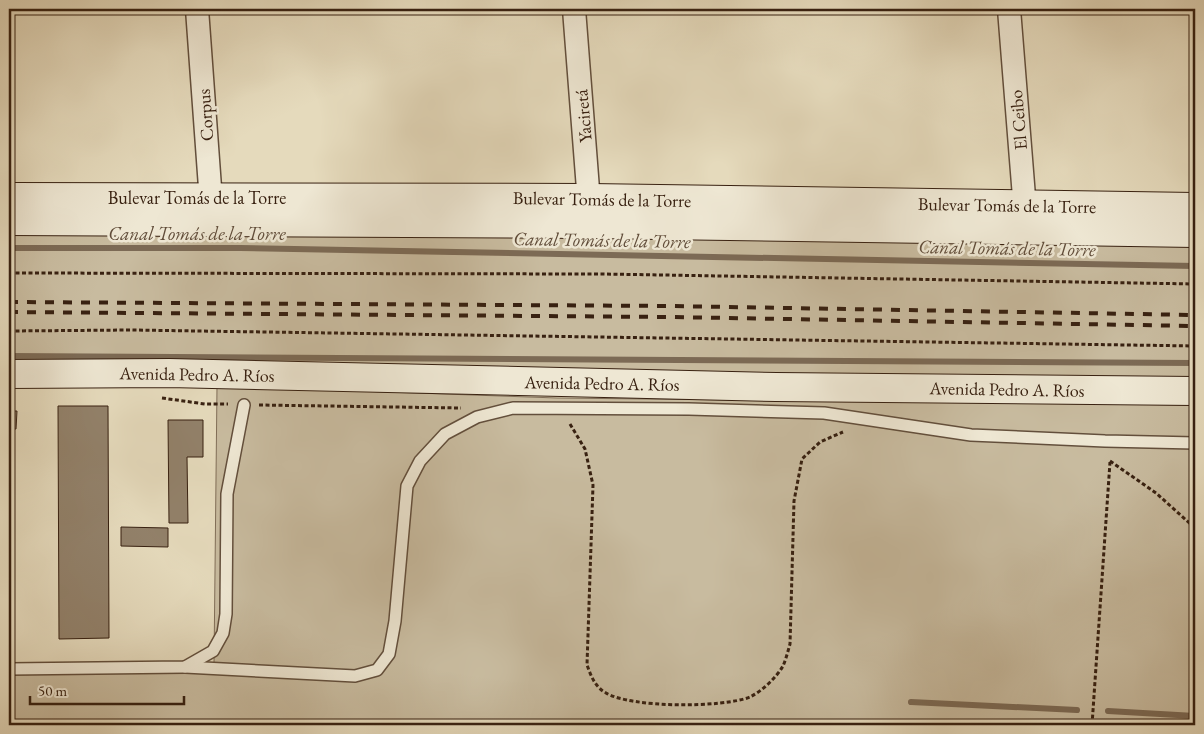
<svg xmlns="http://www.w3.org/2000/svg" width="1204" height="734" viewBox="0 0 1204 734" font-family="'EB Garamond',serif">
<rect width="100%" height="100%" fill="#e5dabc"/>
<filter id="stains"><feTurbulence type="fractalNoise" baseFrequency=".004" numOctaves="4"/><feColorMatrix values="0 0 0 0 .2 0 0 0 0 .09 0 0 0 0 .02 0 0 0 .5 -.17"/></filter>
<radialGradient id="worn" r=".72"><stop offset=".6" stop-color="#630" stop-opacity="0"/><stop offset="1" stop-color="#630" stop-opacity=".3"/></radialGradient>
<g fill="#c8bb9f" stroke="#806e58">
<path d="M 9,221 L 1195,233 L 1195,391 L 9,374 Z"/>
<path d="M 217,386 L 557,398 L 1195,405 L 1195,725 L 9,725 L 9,664 L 214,663 Z"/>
</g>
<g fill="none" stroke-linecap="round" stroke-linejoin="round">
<g stroke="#7c6a55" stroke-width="6">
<path d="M 9,248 L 240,248 L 1195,266"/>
<path d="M 9,356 L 1195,363"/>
<path d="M 911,702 L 1077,710"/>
<path d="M 1108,711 L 1195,716"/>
</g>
</g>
<g fill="#92816a" stroke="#382111">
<path d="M 58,406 L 108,406 L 109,638 L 59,639 Z"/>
<path d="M 9,411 L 17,411 L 16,429 L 9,429 Z"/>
<path d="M 168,420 L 203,420 L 203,457 L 187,457 L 188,523 L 169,523 Z"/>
<path d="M 121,527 L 168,528 L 168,547 L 121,546 Z"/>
</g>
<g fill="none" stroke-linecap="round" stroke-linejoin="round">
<defs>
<g id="lane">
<path d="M 185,667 L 355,676 L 377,670 L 389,654 L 395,621 L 407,486 L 420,461 L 445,434 L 477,417 L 513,408 L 689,409 L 824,413 L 971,435 L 1105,441 L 1195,443"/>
<path d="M 9,669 L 185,667 L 213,651 L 223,633 L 226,614 L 227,494 L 244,405"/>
</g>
<g id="street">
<path d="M 197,9 L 212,215"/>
<path d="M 574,9 L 590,215"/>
<path d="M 1009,9 L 1026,222"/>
</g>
<g id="secondary">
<path d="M 9,197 L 590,198 L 1195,207"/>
<path d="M 9,221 L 591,224 L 1195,233"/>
<path d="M 9,374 L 169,373 L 776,387 L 1195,391"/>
</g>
</defs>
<use href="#lane" stroke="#634f3c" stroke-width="14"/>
<use href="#street" stroke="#634f3c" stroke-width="25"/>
<use href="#secondary" stroke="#382111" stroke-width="30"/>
<g stroke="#382111" stroke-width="3" stroke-dasharray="4 2.5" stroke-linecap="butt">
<path d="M 9,273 L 603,274 L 1195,284"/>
<path d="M 9,331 L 132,330 L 1195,346"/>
<path d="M 162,398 L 205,404 L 228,404"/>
<path d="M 259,405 L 461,408"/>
<path d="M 570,424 L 585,449 L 593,485 L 587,665 C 591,676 595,687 606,693 C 631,708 723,708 750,697 C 762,691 776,678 783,666 C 786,659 788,651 790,644 L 794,501 L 802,459 L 820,442 L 843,432"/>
<path d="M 1110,461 L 1156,493 L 1195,528"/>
<path d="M 1092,725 L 1110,462"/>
</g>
<use href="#lane" stroke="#eee7d3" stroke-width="11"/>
<use href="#street" stroke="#eee7d3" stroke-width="22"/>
<use href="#secondary" stroke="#eee7d3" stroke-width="28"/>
<g stroke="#382111" stroke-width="4" stroke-dasharray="9 9" stroke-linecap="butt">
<path d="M 9,302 L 671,306 L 1195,315"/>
<path d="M 9,312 L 669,317 L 1195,326"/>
</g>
</g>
<g text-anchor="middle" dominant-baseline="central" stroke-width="5" stroke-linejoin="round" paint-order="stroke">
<g font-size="18" fill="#382111" stroke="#eee7d3">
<text transform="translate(205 115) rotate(-94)">Corpus</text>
<text transform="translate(583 116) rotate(-95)">Yaciretá</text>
<text transform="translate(1018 120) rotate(-95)">El Ceibo</text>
<text x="197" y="197">Bulevar Tomás de la Torre</text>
<text transform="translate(602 199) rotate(1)">Bulevar Tomás de la Torre</text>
<text transform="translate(1007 205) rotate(1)">Bulevar Tomás de la Torre</text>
<text transform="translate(197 374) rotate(1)">Avenida Pedro A. Ríos</text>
<text transform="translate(602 383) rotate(1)">Avenida Pedro A. Ríos</text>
<text transform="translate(1007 389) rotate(1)">Avenida Pedro A. Ríos</text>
</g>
<g font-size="19" font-style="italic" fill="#604c39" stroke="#eee7d3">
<text x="197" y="233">Canal Tomás de la Torre</text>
<text transform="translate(602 240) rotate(1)">Canal Tomás de la Torre</text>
<text transform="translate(1007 248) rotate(1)">Canal Tomás de la Torre</text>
</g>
</g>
<rect width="1204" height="734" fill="none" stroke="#e5dabc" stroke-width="30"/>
<rect x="10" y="10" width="1184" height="714" fill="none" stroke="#382111" stroke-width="2.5"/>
<rect x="15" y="15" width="1174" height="704" fill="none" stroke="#382111"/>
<path d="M30 696v8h154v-8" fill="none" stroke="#382111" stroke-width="2.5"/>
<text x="38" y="696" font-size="15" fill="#382111" stroke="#eee7d3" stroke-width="4" paint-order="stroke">50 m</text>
<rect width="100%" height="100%" filter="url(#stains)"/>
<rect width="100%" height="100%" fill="url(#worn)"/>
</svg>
